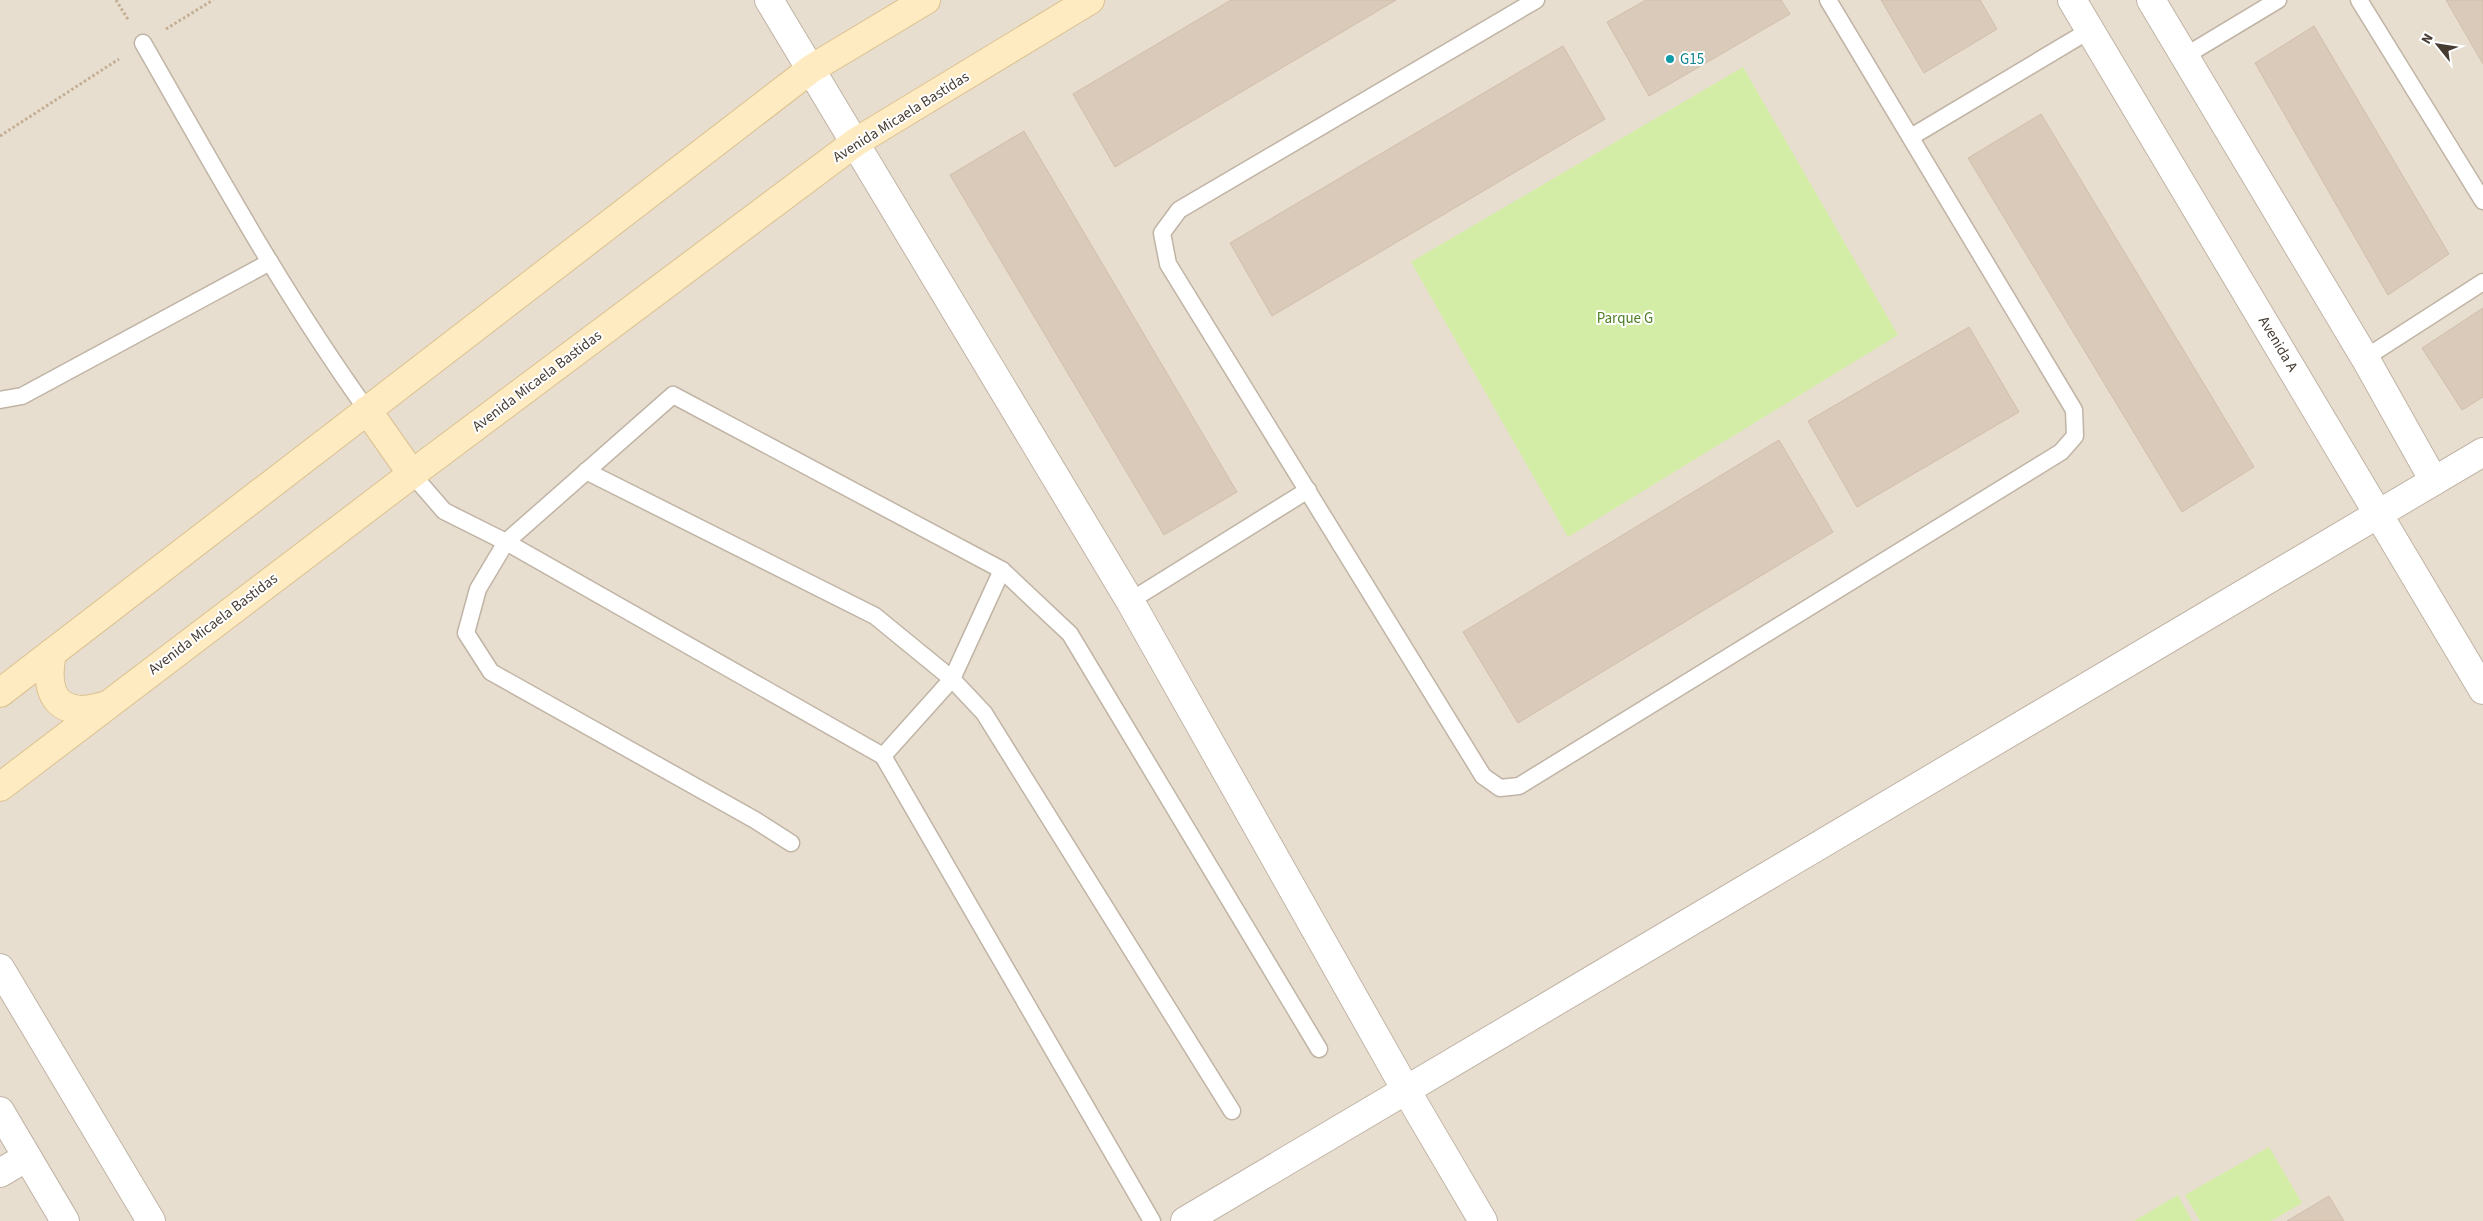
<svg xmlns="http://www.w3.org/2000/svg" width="2483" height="1221" viewBox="0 0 2483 1221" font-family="'Source Sans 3',sans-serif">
<rect width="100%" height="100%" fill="#f3ede3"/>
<rect fill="#e8ded0" x="0" y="0" width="2483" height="1221"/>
<g fill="#d3eda7">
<path d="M 1743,67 L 1898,335 L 1568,537 L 1411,262 Z"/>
<path d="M 2269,1147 L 2302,1203 L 2271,1221 L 2200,1221 L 2185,1195 Z"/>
<path d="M 2178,1195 L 2192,1221 L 2134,1221 Z"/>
</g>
<g fill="#d9caba" stroke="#d2beaa">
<path d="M 1231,0 L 1396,0 L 1115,167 L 1073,94 Z"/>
<path d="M 1646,0 L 1781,0 L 1790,14 L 1649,96 L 1607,22 Z"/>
<path d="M 1881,0 L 1980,0 L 1997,29 L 1924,73 Z"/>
<path d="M 2446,0 L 2483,0 L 2483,64 Z"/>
<path d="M 2314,26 L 2449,254 L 2388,295 L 2255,63 Z"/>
<path d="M 1563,46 L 1605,119 L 1272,316 L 1230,243 Z"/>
<path d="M 2041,114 L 2254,467 L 2182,512 L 1968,158 Z"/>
<path d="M 1024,131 L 1237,492 L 1164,535 L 950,175 Z"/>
<path d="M 2483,308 L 2483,397 L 2462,410 L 2422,348 Z"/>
<path d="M 1969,327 L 2019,412 L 1857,507 L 1808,421 Z"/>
<path d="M 1779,440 L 1833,532 L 1518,723 L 1463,632 Z"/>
<path d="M 2329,1196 L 2344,1221 L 2287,1221 Z"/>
</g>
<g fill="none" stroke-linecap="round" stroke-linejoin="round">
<defs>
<g id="service">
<path d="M 1536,0 L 1179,210 L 1162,233 L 1168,264 L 1483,776 L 1500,788 L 1519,786 L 2061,452 L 2075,436 L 2074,410 L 1828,0"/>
<path d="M 2359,0 L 2483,201"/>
<path d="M 143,43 C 214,167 283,293 367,410"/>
<path d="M 2185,56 L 2278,0"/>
<path d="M 1911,137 L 2090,30"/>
<path d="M 2365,358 L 2483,282"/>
<path d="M 0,400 L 22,396 L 270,262"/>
<path d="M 586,471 L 875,616 L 952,679 L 984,713 L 1232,1111"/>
<path d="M 412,474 L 444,511 L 506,542 L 883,756 L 1152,1221"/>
<path d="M 1130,601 L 1308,490"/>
<path d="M 883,756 L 952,679 L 1002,570"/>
<path d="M 791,843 L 755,820 L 491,672 L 466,633 L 478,589 L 506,542 L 673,395 L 1002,570 L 1070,634 L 1319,1049"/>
</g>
<g id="minor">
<path d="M 769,0 L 1130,601 L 1406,1090 L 1483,1221"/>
<path d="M 2072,0 L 2483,690"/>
<path d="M 2151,0 L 2365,358 L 2434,481"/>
<path d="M 0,1173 L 27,1157"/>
<path d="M 1185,1221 L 2483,452"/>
</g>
<g id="tertiary">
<path d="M 0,968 L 151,1221"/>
<path d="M 0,1111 L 65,1221"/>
</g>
<g id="secondary">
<path d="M 367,410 L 412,474"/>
<path d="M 52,653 C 47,678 47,708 81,710 C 88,710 97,708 104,706"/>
<path d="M 0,693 L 811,69 L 926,0"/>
<path d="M 0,787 L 412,474 L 856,142 L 1090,0"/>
</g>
</defs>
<use href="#service" stroke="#c0b4a5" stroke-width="19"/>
<use href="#minor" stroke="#c0b4a5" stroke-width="30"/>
<use href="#tertiary" stroke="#c0b4a5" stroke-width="30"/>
<use href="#secondary" stroke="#dbc18f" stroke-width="30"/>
<g stroke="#c3ae94" stroke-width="3" stroke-dasharray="2.5 2.5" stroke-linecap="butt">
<path d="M 116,0 L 129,21"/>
<path d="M 166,29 L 213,0"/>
<path d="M 0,136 L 119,59"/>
</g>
<use href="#service" stroke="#fff" stroke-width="16"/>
<use href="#minor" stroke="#fff" stroke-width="28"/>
<use href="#tertiary" stroke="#fff" stroke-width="28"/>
<use href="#secondary" stroke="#ffebc1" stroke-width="28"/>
</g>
<circle fill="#0f9aa8" stroke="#fff" stroke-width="2" cx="1670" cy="59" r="5"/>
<g text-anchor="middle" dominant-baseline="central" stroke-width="4" stroke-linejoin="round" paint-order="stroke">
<g font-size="15" fill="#0d838f" stroke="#fff" text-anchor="start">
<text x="1680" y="59">G15</text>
</g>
<g font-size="15" fill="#463c32" stroke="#fff">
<text transform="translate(901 117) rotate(-32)">Avenida Micaela Bastidas</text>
<text transform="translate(2278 344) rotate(59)">Avenida A</text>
<text transform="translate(537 381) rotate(-37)">Avenida Micaela Bastidas</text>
<text transform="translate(213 624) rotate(-37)">Avenida Micaela Bastidas</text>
</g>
<g font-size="15" fill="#4c7d20" stroke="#fff">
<text x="1625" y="318">Parque G</text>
</g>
</g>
<g transform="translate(2438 45) rotate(300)" stroke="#ffffff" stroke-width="4" paint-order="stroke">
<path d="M0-4L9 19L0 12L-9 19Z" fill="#463c32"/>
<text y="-8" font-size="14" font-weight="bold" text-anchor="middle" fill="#463c32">N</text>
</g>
</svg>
